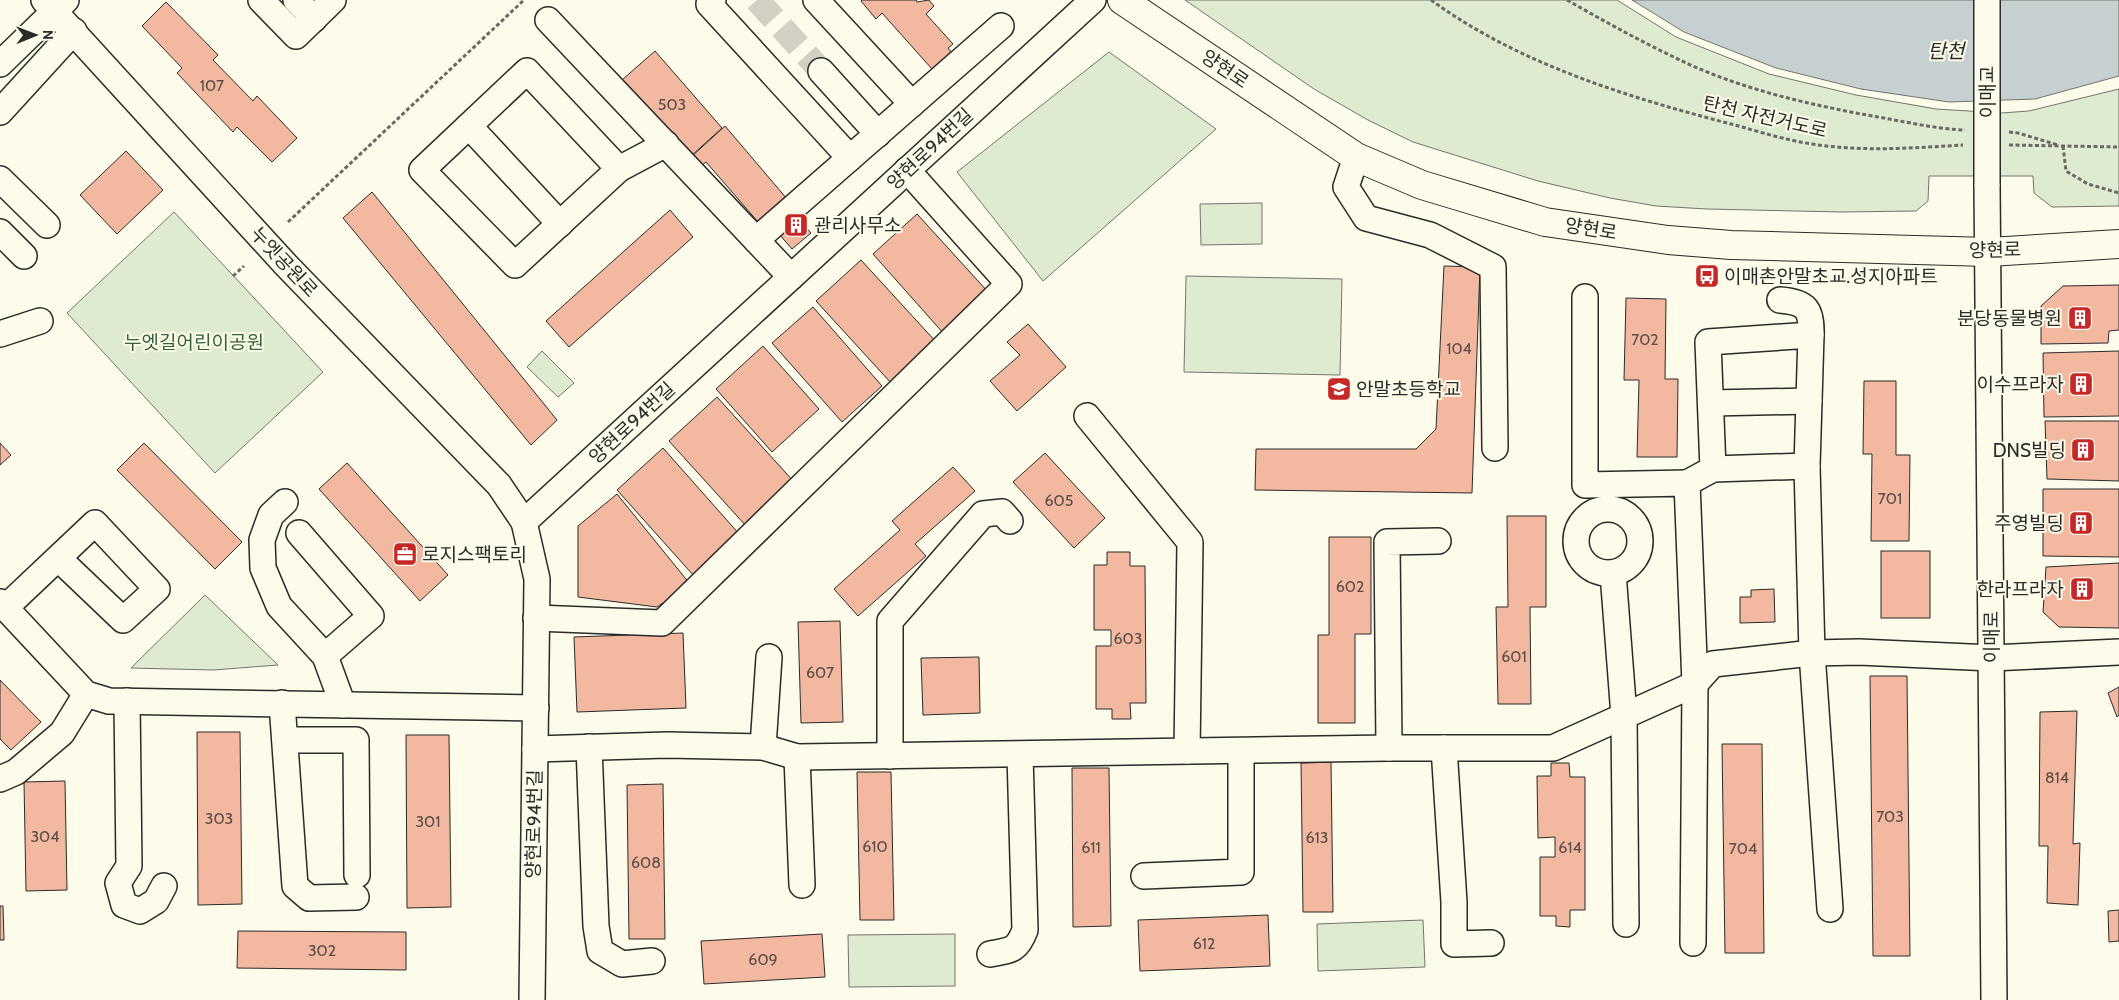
<svg xmlns="http://www.w3.org/2000/svg" width="2119" height="1000" viewBox="0 0 2119 1000" font-family="Cabin,'Noto Sans KR',sans-serif">
<rect width="100%" height="100%" fill="#fdfbea"/>
<g fill="#deebd1" stroke="#74746e">
<path d="M 1185,0 L 1617,0 L 1676,37 L 1769,74 L 1856,95 L 1936,109 L 2001,113 L 2029,111 L 2119,89 L 2119,206 L 2052,207 L 2034,193 L 2033,176 L 1929,176 L 1928,201 L 1916,211 L 1841,212 L 1707,209 L 1656,206 L 1610,198 L 1538,181 L 1413,142 L 1368,120 L 1314,89 Z"/>
<path d="M 1109,52 L 1216,129 L 1043,281 L 957,172 Z"/>
<path d="M 1262,203 L 1262,244 L 1201,245 L 1200,204 Z"/>
<path d="M 174,212 L 323,372 L 215,473 L 67,313 Z"/>
<path d="M 1186,276 L 1342,279 L 1340,375 L 1184,372 Z"/>
<path d="M 542,351 L 574,383 L 558,397 L 527,367 Z"/>
<path d="M 205,595 L 278,665 L 213,670 L 131,668 Z"/>
<path d="M 1423,920 L 1425,967 L 1318,971 L 1317,924 Z"/>
<path d="M 955,934 L 955,986 L 849,987 L 848,935 Z"/>
</g>
<path fill="#c7d0d0" stroke="#74746e" d="M 1632,0 L 2119,0 L 2119,76 L 2035,99 L 1949,102 L 1861,89 L 1776,68 L 1684,32 Z"/>
<g fill="#f2b8a0" stroke="#2b2b2b">
<path d="M 862,0 L 916,0 L 917,2 L 929,0 L 934,6 L 926,14 L 953,44 L 948,48 L 951,52 L 932,69 L 882,13 L 876,19 L 861,1 Z"/>
<path d="M 166,2 L 218,55 L 213,60 L 253,101 L 257,96 L 297,138 L 272,162 L 237,127 L 233,132 L 177,73 L 182,68 L 142,26 Z"/>
<path d="M 655,51 L 722,128 L 690,157 L 622,80 Z"/>
<path d="M 725,126 L 793,206 L 765,230 L 706,162 L 700,167 L 691,157 Z"/>
<path d="M 126,151 L 163,190 L 117,234 L 80,195 Z"/>
<path d="M 372,192 L 557,420 L 531,445 L 343,218 Z"/>
<path d="M 670,210 L 693,237 L 569,347 L 546,321 Z"/>
<path d="M 917,214 L 989,293 L 944,334 L 873,254 Z"/>
<path d="M 796,217 L 811,233 L 792,249 L 779,234 Z"/>
<path d="M 861,260 L 937,343 L 892,384 L 816,301 Z"/>
<path d="M 1444,266 L 1480,267 L 1472,493 L 1255,490 L 1256,449 L 1416,449 L 1436,429 Z"/>
<path d="M 2119,285 L 2119,330 L 2109,331 L 2108,343 L 2041,344 L 2041,306 L 2063,286 Z"/>
<path d="M 1626,298 L 1666,299 L 1665,379 L 1678,379 L 1677,457 L 1637,457 L 1639,380 L 1624,380 Z"/>
<path d="M 813,307 L 882,386 L 842,422 L 772,343 Z"/>
<path d="M 1028,324 L 1066,367 L 1017,411 L 990,381 L 1020,355 L 1007,342 Z"/>
<path d="M 763,346 L 819,409 L 772,452 L 716,389 Z"/>
<path d="M 2119,351 L 2119,416 L 2044,417 L 2043,353 Z"/>
<path d="M 1864,381 L 1896,381 L 1896,455 L 1910,455 L 1909,541 L 1871,541 L 1872,454 L 1863,454 Z"/>
<path d="M 717,397 L 795,483 L 747,527 L 669,441 Z"/>
<path d="M 2045,421 L 2119,421 L 2119,481 L 2047,479 Z"/>
<path d="M 0,443 L 11,455 L 0,465 Z"/>
<path d="M 144,443 L 242,542 L 215,569 L 117,470 Z"/>
<path d="M 663,448 L 740,535 L 694,576 L 617,490 Z"/>
<path d="M 1045,453 L 1105,518 L 1074,548 L 1013,482 Z"/>
<path d="M 347,463 L 448,575 L 420,601 L 319,489 Z"/>
<path d="M 953,467 L 975,491 L 915,544 L 926,556 L 858,616 L 834,589 L 900,530 L 892,521 Z"/>
<path d="M 2043,489 L 2119,489 L 2119,557 L 2043,556 Z"/>
<path d="M 617,494 L 690,584 L 657,607 L 578,597 L 578,526 Z"/>
<path d="M 1507,516 L 1546,516 L 1546,607 L 1530,607 L 1531,704 L 1498,704 L 1496,607 L 1508,607 Z"/>
<path d="M 1329,537 L 1371,537 L 1371,634 L 1355,634 L 1355,723 L 1318,723 L 1318,635 L 1329,635 Z"/>
<rect x="1881" y="551" width="49" height="67"/>
<path d="M 1107,552 L 1130,552 L 1130,566 L 1145,566 L 1146,703 L 1130,703 L 1131,719 L 1112,719 L 1112,709 L 1096,709 L 1096,646 L 1111,646 L 1111,630 L 1094,630 L 1094,565 L 1107,565 Z"/>
<path d="M 2119,563 L 2119,628 L 2059,627 L 2043,612 L 2046,567 Z"/>
<path d="M 1774,589 L 1775,622 L 1740,623 L 1740,597 L 1751,597 L 1751,590 Z"/>
<path d="M 840,621 L 843,722 L 801,723 L 798,622 Z"/>
<path d="M 683,633 L 686,708 L 577,712 L 574,637 Z"/>
<path d="M 979,657 L 980,713 L 923,715 L 921,658 Z"/>
<path d="M 1870,676 L 1907,676 L 1910,956 L 1873,956 Z"/>
<path d="M 0,680 L 41,722 L 11,750 L 0,739 Z"/>
<path d="M 2119,687 L 2119,715 L 2117,717 L 2108,693 Z"/>
<path d="M 2077,711 L 2073,844 L 2080,843 L 2078,905 L 2047,903 L 2048,846 L 2039,846 L 2040,712 Z"/>
<path d="M 197,732 L 240,732 L 242,904 L 198,905 Z"/>
<path d="M 406,735 L 449,735 L 451,907 L 407,908 Z"/>
<path d="M 1722,744 L 1762,744 L 1764,953 L 1725,953 Z"/>
<path d="M 1331,762 L 1333,912 L 1303,912 L 1301,763 Z"/>
<path d="M 1551,763 L 1569,763 L 1570,777 L 1585,777 L 1585,910 L 1570,910 L 1570,927 L 1556,926 L 1556,916 L 1540,916 L 1540,857 L 1555,857 L 1555,837 L 1538,838 L 1537,776 L 1551,776 Z"/>
<path d="M 1072,768 L 1109,768 L 1111,926 L 1073,927 Z"/>
<path d="M 857,772 L 891,772 L 894,920 L 860,920 Z"/>
<path d="M 65,781 L 67,890 L 26,891 L 24,782 Z"/>
<path d="M 663,784 L 665,939 L 629,939 L 627,785 Z"/>
<path d="M 0,906 L 3,906 L 4,940 L 0,940 Z"/>
<path d="M 2119,910 L 2119,941 L 2109,942 L 2108,911 Z"/>
<path d="M 1268,915 L 1270,966 L 1140,971 L 1138,920 Z"/>
<path d="M 238,931 L 406,932 L 406,970 L 237,968 Z"/>
<path d="M 822,934 L 825,977 L 704,984 L 701,941 Z"/>
</g>
<g fill="none" stroke-linecap="round" stroke-linejoin="round">
<path stroke="#d3d1c4" stroke-width="25" stroke-dasharray="25 12" stroke-linecap="butt" d="M 757,0 L 821,71"/>
<defs>
<g id="minor">
<path d="M 44,0 L 286,265 L 499,485 L 524,522"/>
<path d="M 261,0 L 296,36 L 333,0"/>
<path d="M 296,0 L 314,19"/>
<path d="M 713,0 L 709,4 L 850,158"/>
<path d="M 816,0 L 912,104"/>
<path d="M 548,20 L 791,277"/>
<path d="M 0,64 L 66,0"/>
<path d="M 821,71 L 878,134"/>
<path d="M 0,112 L 74,31"/>
<path d="M 469,126 L 560,224"/>
<path d="M 1356,157 L 1346,187 L 1366,218 L 1430,235 L 1493,267 L 1495,448"/>
<path d="M 619,169 L 527,71 L 422,170 L 515,265 L 619,169 L 666,144"/>
<path d="M 0,179 L 47,225"/>
<path d="M 1987,184 L 1994,1000"/>
<path d="M 0,232 L 24,256"/>
<path d="M 756,240 L 1001,26"/>
<path d="M 1585,297 L 1585,485 L 1687,483 L 1695,684 L 1693,943"/>
<path d="M 1780,300 C 1806,302 1812,309 1811,335"/>
<path d="M 0,334 L 40,321"/>
<path d="M 1711,403 L 1809,401"/>
<path d="M 1087,416 L 1190,542 L 1187,751"/>
<path d="M 1807,466 L 1812,653 L 1830,909"/>
<path d="M 1687,483 L 1713,469 L 1807,466 L 1811,335 L 1708,342 L 1713,469"/>
<path d="M 285,502 L 271,515 L 262,540 L 263,568 L 279,606 L 325,656"/>
<circle cx="1608" cy="541" r="32"/>
<path d="M 299,533 L 371,616 L 325,656 L 343,705"/>
<path d="M 1613,573 L 1624,716 L 1626,924"/>
<path d="M 0,602 L 86,694 L 109,701 L 536,708"/>
<path d="M 5,608 L 95,523 L 157,589 L 123,620 L 58,558"/>
<path d="M 536,618 L 662,623 L 1009,284 L 907,170"/>
<path d="M 127,701 L 129,866 L 118,883 L 124,905 L 140,911 L 156,901 L 164,886"/>
<path d="M 282,703 L 295,886 L 309,898 L 356,897"/>
<path d="M 285,740 L 356,740 L 357,875"/>
<path d="M 589,747 L 596,926 L 600,951 L 622,964 L 652,961"/>
<path d="M 763,747 L 769,657"/>
<path d="M 1389,748 L 1387,542 L 1438,541"/>
<path d="M 1444,748 L 1454,902 L 1454,944 L 1491,943"/>
<path d="M 535,749 L 667,745 L 763,747 L 797,757 L 1389,748 L 1553,748 L 1695,684 L 1713,664 L 1812,653 L 1859,652 L 1992,658 L 2119,652"/>
<path d="M 890,756 L 890,621 L 983,514 L 1002,512 L 1010,521"/>
<path d="M 797,757 L 802,885"/>
<path d="M 0,779 L 16,772 L 62,733 L 86,694"/>
<path d="M 1144,876 L 1241,872 L 1241,751"/>
<path d="M 990,954 C 1011,950 1017,951 1025,930 L 1020,755"/>
<path d="M 532,1000 L 537,579 L 524,522 L 1093,0"/>
</g>
<path id="major" d="M 1122,0 L 1356,157 L 1422,185 L 1545,222 L 1668,240 L 1731,245 L 1989,252 L 2119,244"/>
</defs>
<use href="#minor" stroke="#2b2b2b" stroke-width="28"/>
<use href="#major" stroke="#2b2b2b" stroke-width="30"/>
<g stroke="#6a6964" stroke-width="3" stroke-dasharray="4 2.5" stroke-linecap="butt">
<path d="M 1431,0 C 1519,64 1627,97 1731,124 C 1757,131 1785,140 1812,144 C 1862,152 1913,148 1963,145"/>
<path d="M 1567,0 C 1609,24 1651,47 1695,67 C 1753,92 1816,106 1878,117 C 1907,122 1936,129 1965,130"/>
<path d="M 2009,132 L 2018,133 L 2058,145"/>
<path d="M 2009,145 L 2119,147"/>
<path d="M 2063,146 L 2066,171 L 2088,184 L 2119,193"/>
<path d="M 288,222 L 524,0"/>
<path d="M 233,276 L 244,266"/>
</g>
<use href="#minor" stroke="#fdfbea" stroke-width="25"/>
<use href="#major" stroke="#fdfbea" stroke-width="28"/>
<defs>
<path id="minor-bridge" d="M 1987,184 L 1987,0"/>
</defs>
<use href="#minor-bridge" stroke="#2b2b2b" stroke-width="28" stroke-linecap="butt"/>
<use href="#minor-bridge" stroke="#fdfbea" stroke-width="25"/>
</g>
<defs>
<symbol id="building-square" viewBox="-11 -11 22 22"><rect x="-9" y="-9" width="18" height="18" rx="4" fill="#c62828" stroke="#fdfbea"/><path d="M-4-6H4V6H1V3H-1V6H-4ZM-2.5-4.3h1.7v1.8h-1.7ZM.8-4.3h1.7v1.8H.8ZM-2.5-1h1.7V.8h-1.7ZM.8-1h1.7V.8H.8Z" fill="#fff"/></symbol>
<symbol id="bus-square" viewBox="-11 -11 22 22"><rect x="-9" y="-9" width="18" height="18" rx="4" fill="#c62828" stroke="#fdfbea"/><path d="M-5-6H5V4H4V6H2V4H-2V6H-4V4H-5ZM-3.5-4V0h7V-4ZM-3.5 1.2v1.5H-2V1.2ZM2 1.2v1.5H3.5V1.2Z" fill="#fff"/></symbol>
<symbol id="school-square" viewBox="-11 -11 22 22"><rect x="-9" y="-9" width="18" height="18" rx="4" fill="#c62828" stroke="#fdfbea"/><path d="M0-5L7-2L0 1L-7-2ZM-4 1L0 2.5L4 1V4Q0 6-4 4Z" fill="#fff"/></symbol>
<symbol id="office-square" viewBox="-11 -11 22 22"><rect x="-9" y="-9" width="18" height="18" rx="4" fill="#c62828" stroke="#fdfbea"/><path d="M-6-3h4V-5.5h4V-3h4V5H-6ZM-1-4.5V-3h2v-1.5ZM-6 0V1H6V0Z" fill="#fff"/></symbol>
</defs>
<g fill-rule="evenodd">
<use href="#building-square" x="782" y="211" width="28" height="28"/>
<use href="#bus-square" x="1693" y="262" width="28" height="28"/>
<use href="#building-square" x="2066" y="304" width="28" height="28"/>
<use href="#building-square" x="2067" y="370" width="28" height="28"/>
<use href="#school-square" x="1325" y="375" width="28" height="28"/>
<use href="#building-square" x="2069" y="436" width="28" height="28"/>
<use href="#building-square" x="2067" y="509" width="28" height="28"/>
<use href="#office-square" x="391" y="540" width="28" height="28"/>
<use href="#building-square" x="2068" y="575" width="28" height="28"/>
</g>
<g text-anchor="middle" dominant-baseline="central" stroke-width="4" stroke-linejoin="round" paint-order="stroke">
<g font-size="16" fill="#5d4e48">
<text x="212" y="85">107</text>
<text x="672" y="104">503</text>
<text x="1645" y="339">702</text>
<text x="1459" y="348">104</text>
<text x="1890" y="498">701</text>
<text x="1059" y="500">605</text>
<text x="1350" y="586">602</text>
<text x="1128" y="638">603</text>
<text x="1514" y="656">601</text>
<text x="820" y="672">607</text>
<text x="2057" y="777">814</text>
<text x="1890" y="816">703</text>
<text x="219" y="818">303</text>
<text x="428" y="821">301</text>
<text x="45" y="836">304</text>
<text x="1317" y="837">613</text>
<text x="875" y="846">610</text>
<text x="1091" y="847">611</text>
<text x="1570" y="847">614</text>
<text x="1743" y="848">704</text>
<text x="646" y="862">608</text>
<text x="1204" y="943">612</text>
<text x="322" y="950">302</text>
<text x="763" y="959">609</text>
</g>
<g font-size="19" fill="#2b2b2b" stroke="#fdfbea">
<text transform="translate(1225 69) rotate(34)">양현로</text>
<text transform="translate(1987 92) rotate(-90)">이매교</text>
<text transform="translate(1765 117) rotate(13)">탄천 자전거도로</text>
<text transform="translate(930 149) rotate(-43)">양현로94번길</text>
<text transform="translate(1591 229) rotate(9)">양현로</text>
<text transform="translate(1995 250) rotate(-1)">양현로</text>
<text transform="translate(284 262) rotate(47)">누엣공원로</text>
<text transform="translate(632 423) rotate(-43)">양현로94번길</text>
<text transform="translate(1991 637) rotate(-90)">이매로</text>
<text transform="translate(534 824) rotate(-89)">양현로94번길</text>
</g>
<g font-size="19" fill="#2b2b2b" stroke="#fdfbea" text-anchor="end">
<text x="814" y="225" text-anchor="start">관리사무소</text>
<text x="1724" y="276" text-anchor="start">이매촌안말초교.성지아파트</text>
<text x="2062" y="318">분당동물병원</text>
<text x="2064" y="384">이수프라자</text>
<text x="1356" y="389" text-anchor="start">안말초등학교</text>
<text x="2066" y="450">DNS빌딩</text>
<text x="2064" y="523">주영빌딩</text>
<text x="422" y="554" text-anchor="start">로지스팩토리</text>
<text x="2064" y="589">한라프라자</text>
</g>
<g font-size="19" fill="#34623c" stroke="#fdfbea">
<text x="194" y="342">누엣길어린이공원</text>
</g>
<g font-size="20" font-style="italic" fill="#2b2b2b" stroke="#fdfbea">
<text x="1946" y="51">탄천</text>
</g>
</g>
<g transform="translate(35 35) rotate(89)" stroke="#fdfbea" stroke-width="4" paint-order="stroke">
<path d="M0-4L9 19L0 12L-9 19Z" fill="#2b2b2b"/>
<text y="-8" font-size="14" font-weight="bold" text-anchor="middle" fill="#2b2b2b">N</text>
</g>
</svg>
